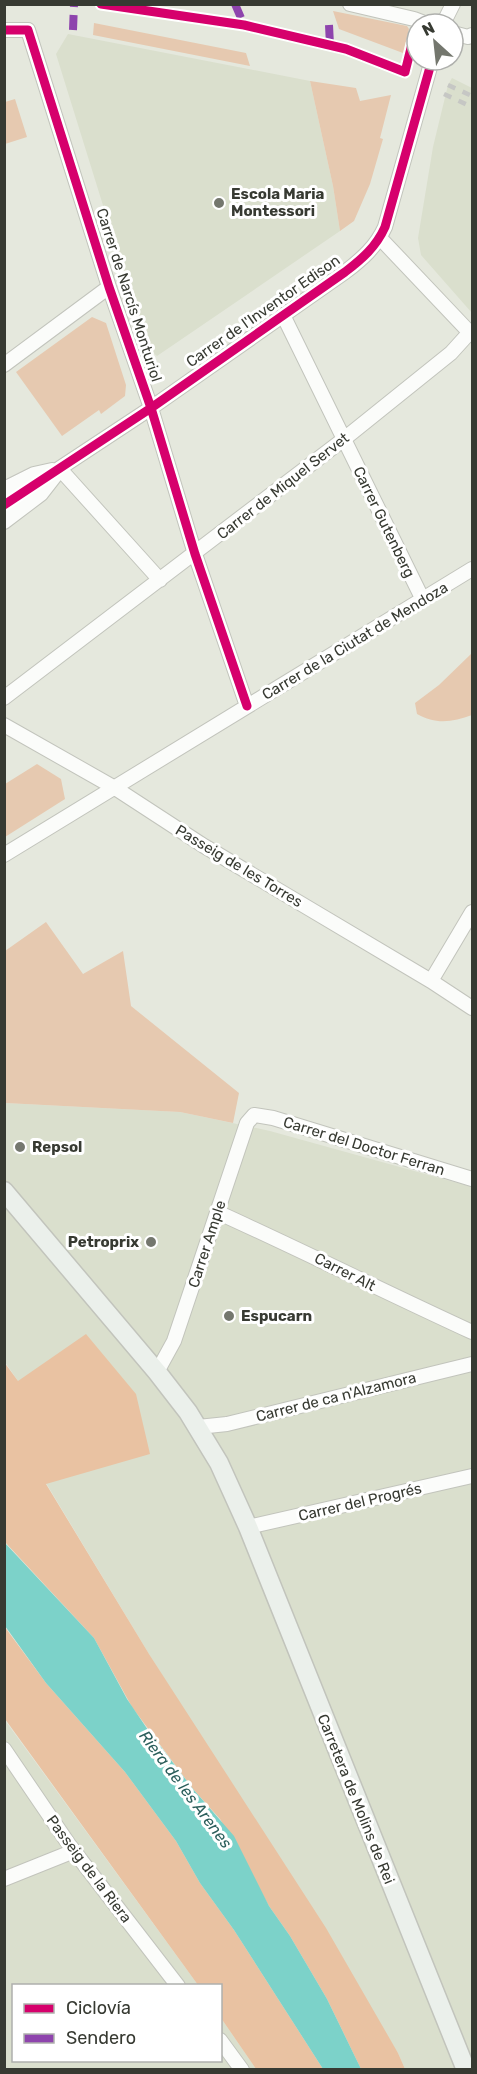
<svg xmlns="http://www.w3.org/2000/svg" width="477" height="2074" font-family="Rubik,sans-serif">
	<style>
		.built { fill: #dadfcd }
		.green { fill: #e6c9b0 }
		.forest { fill: #e9c2a2 }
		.water { fill: #7cd2c9 }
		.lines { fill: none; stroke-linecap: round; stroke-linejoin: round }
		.minor-casing { stroke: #c2c4bc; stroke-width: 16 }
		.secondary-casing { stroke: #c2c4bc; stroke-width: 21 }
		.minor { stroke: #fbfcfa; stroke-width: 14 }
		.secondary { stroke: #ebf0eb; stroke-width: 18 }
		.rail { stroke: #c6c7c4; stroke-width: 4.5; stroke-dasharray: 8 8; stroke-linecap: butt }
		.quiet { stroke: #8e44ad; stroke-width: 8; stroke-dasharray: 15 8; stroke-linecap: butt }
		.cycleway-casing { stroke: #fff; stroke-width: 13 }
		.cycleway { stroke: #d6006c; stroke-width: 9 }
		.poi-dot { fill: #74776e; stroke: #fff; stroke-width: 2 }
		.labels { text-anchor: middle; stroke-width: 6; stroke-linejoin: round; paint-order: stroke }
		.poi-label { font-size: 15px; font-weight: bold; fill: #373a32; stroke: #fff; text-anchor: start }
		.street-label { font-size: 15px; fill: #373a32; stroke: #fff }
		.water-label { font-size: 16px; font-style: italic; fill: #2b5e5b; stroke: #fff }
	</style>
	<rect width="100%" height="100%" fill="#e5e8dd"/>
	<path class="built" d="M68 34 310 81 333 186 340 231 157 356 147 347 56 54Z
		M452 78 472 88V313L421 255 418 238 433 147 448 85Z
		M4 1103 180 1112 270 1131 472 1187V2069H405L398 2053 149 1654 46 1483 150 1453 18 1381 5 1362Z
		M4 1719 198 1985 14 1986V2060H220L221 2018 256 2069H5Z"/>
	<path class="green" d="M333 11 407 26 409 29 403 53 339 29Z
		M94 23 246 53 250 66 93 35Z
		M310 81 356 88 360 101 391 95 380 138 383 139 370 184 354 221 340 231 333 186Z
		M15 99 27 137 5 144V102Z
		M92 317 106 323 126 385 125 396 101 414 99 410 62 436 16 372Z
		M472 653V715C453 722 436 725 417 714L415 703 439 685Z
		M37 764 61 779 65 799 5 837V784Z
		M46 922 83 974 123 951 131 1006 239 1093 233 1123 180 1112 5 1103V951Z"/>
	<path class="forest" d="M86 1334 136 1394 150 1454 46 1484 149 1654 326 1928 398 2053 405 2069H361L327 1999 290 1936 269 1906 220 1819 193 1789 132 1707 94 1638 5 1542 4 1362 18 1381Z
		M4 1626 46 1683 125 1772 176 1841 200 1883 234 1930 323 2069H256L221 2018 220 1986 198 1985 5 1719Z"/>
	<path class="water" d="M4 1542 94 1638 127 1699 148 1730 193 1789 234 1836 269 1906 290 1936 327 1999 361 2069H323L234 1930 200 1883 176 1841 125 1772 46 1683 5 1626Z"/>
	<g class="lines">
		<g class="minor-casing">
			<path id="minor" d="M350 4 414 19 427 24
				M443 24 453 4
				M4 30H28L109 287 151 408 195 554 247 706
				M453 33 468 37 472 35
				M380 238 472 335
				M283 315 423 600
				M4 365 109 287
				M60 469 160 580
				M4 489 34 474 52 470
				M4 505 151 408 345 272C362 259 376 247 385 227L432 60
				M4 522 41 494 55 476
				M4 698 344 439 451 353 470 332
				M4 725 115 788 204 846 431 981 472 1008
				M4 855 472 569
				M431 981 472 912
				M217 1212C303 1251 387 1293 472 1332
				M157 1372 174 1341 247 1123 254 1115 273 1118 472 1179
				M198 1427 227 1424 472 1364
				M248 1527 472 1476
				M4 1749 70 1846 178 1986
				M4 1879 74 1851
				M220 2040 242 2070"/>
		</g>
		<g class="secondary-casing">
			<path id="secondary" d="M4 1191 157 1372 188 1412 219 1463 248 1527 466 2070"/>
		</g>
		<use href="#minor" class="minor"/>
		<use href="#secondary" class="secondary"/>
		<path class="rail" d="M448 85 472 96
			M444 94 472 107"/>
		<path class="quiet" d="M235 4 244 25
			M329 25 330 45
			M73 30 74 4"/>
		<g class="cycleway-casing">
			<path id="cycleway" d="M101 4 244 25 346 49 405 72 412 44 417 45
				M4 30H28L109 287 151 408 195 554 247 706
				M4 505 151 408 345 272C362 259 376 247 385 227L432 60"/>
		</g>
		<use href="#cycleway" class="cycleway"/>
	</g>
	<g class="poi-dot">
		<circle cx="219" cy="203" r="6"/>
		<circle cx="20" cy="1147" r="6"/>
		<circle cx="151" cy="1242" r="6"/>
		<circle cx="229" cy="1316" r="6"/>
	</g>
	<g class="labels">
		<g class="poi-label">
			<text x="231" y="199">Escola Maria<tspan x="231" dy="17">Montessori</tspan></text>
			<text x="32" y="1152">Repsol</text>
			<text x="139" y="1247" text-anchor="end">Petroprix</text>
			<text x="241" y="1321">Espucarn</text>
		</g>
		<g class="street-label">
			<text transform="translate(129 295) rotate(72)" y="5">Carrer de Narcís Monturiol</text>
			<text transform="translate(263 311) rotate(-35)" y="5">Carrer de l'Inventor Edison</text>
			<text transform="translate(283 486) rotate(-38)" y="5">Carrer de Miquel Servet</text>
			<text transform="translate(384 522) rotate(64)" y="5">Carrer Gutenberg</text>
			<text transform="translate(355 641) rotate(-31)" y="5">Carrer de la Ciutat de Mendoza</text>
			<text transform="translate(239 866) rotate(31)" y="5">Passeig de les Torres</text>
			<text transform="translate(364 1146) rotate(17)" y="5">Carrer del Doctor Ferran</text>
			<text transform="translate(207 1244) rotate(-72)" y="5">Carrer Ample</text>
			<text transform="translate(345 1272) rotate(27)" y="5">Carrer Alt</text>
			<text transform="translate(336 1397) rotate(-14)" y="5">Carrer de ca n'Alzamora</text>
			<text transform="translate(360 1502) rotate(-13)" y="5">Carrer del Progrés</text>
			<text transform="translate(356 1799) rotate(68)" y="5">Carretera de Molins de Rei</text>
			<text transform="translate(89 1869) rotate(53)" y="5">Passeig de la Riera</text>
		</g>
		<g class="water-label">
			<text transform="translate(186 1789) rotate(53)" y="6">Riera de les Arenes</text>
		</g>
	</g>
	<rect width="477" height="2074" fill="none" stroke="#373a32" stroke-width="12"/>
	<rect x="12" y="1984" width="210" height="78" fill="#ffffff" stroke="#afb0ad" stroke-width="1.5"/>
	<rect x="24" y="2004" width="30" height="9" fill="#d6006c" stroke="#afb0ad" stroke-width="1.5"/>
	<text x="66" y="2014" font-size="18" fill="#373a32">Ciclovía</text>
	<rect x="24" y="2034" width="30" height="9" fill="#8e44ad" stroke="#afb0ad" stroke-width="1.5"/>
	<text x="66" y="2044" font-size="18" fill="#373a32">Sendero</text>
	<g transform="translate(435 42) rotate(333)"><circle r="28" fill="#ffffff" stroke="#afb0ad" stroke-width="1.5"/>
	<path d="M0-4.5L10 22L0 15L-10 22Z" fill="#74776e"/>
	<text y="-9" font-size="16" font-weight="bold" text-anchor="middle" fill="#373a32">N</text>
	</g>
</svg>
